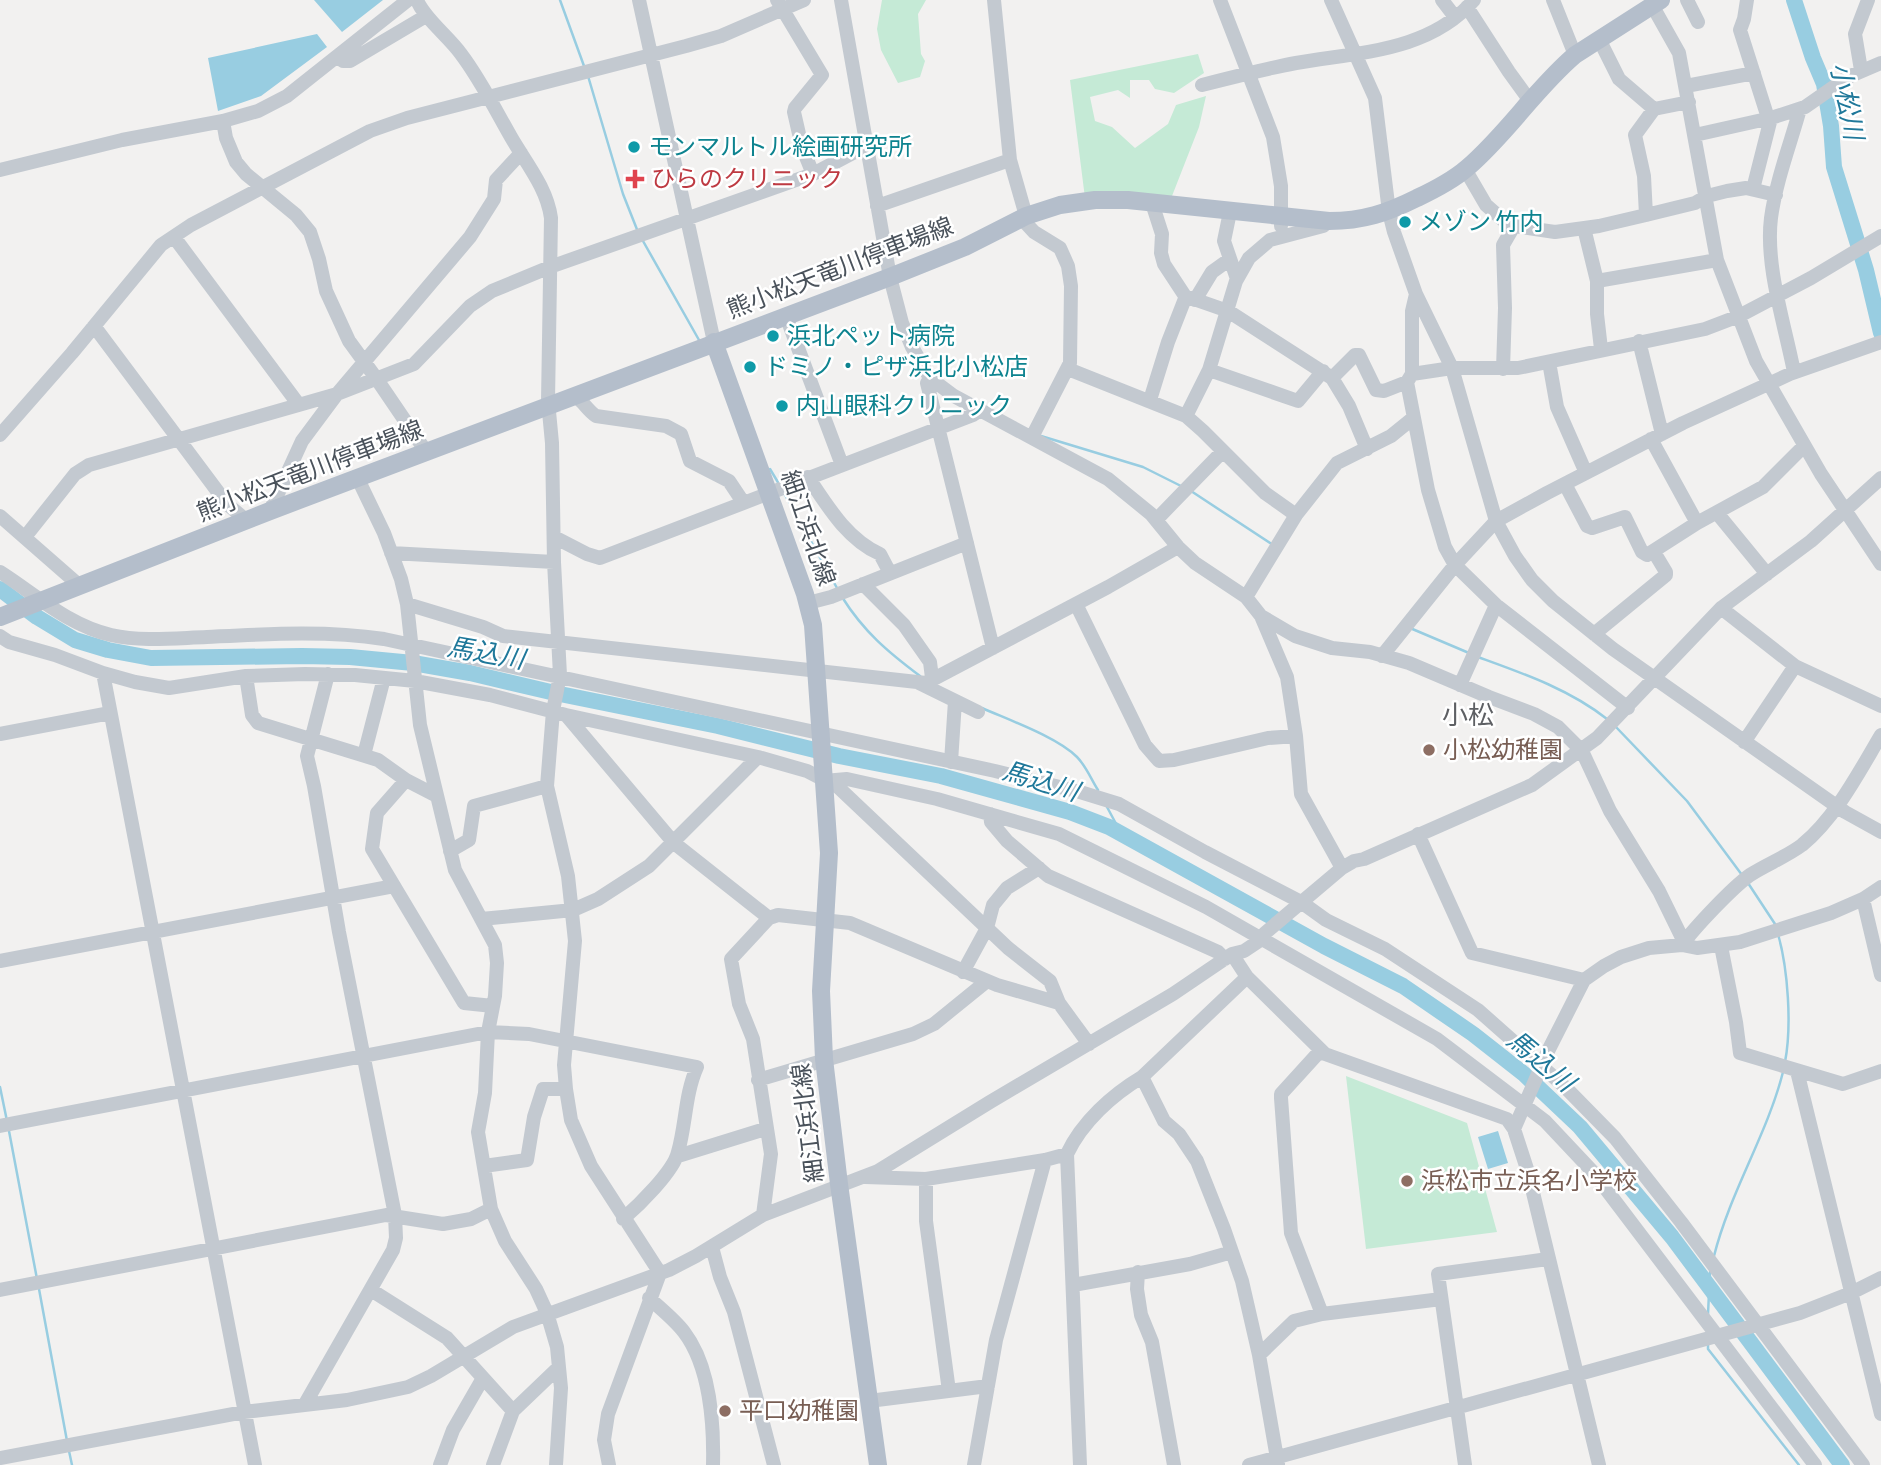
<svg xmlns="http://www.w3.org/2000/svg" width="1881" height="1465" font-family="Commissioner,'Noto Sans JP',sans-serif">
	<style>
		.green { fill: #c5ead6 }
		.water { fill: #98cde1 }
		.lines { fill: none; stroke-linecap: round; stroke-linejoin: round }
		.stream { stroke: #98cde1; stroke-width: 2.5 }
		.river { stroke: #98cde1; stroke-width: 16 }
		.minor { stroke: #c3c9d0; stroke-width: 14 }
		.major { stroke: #b4becb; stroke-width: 18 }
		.culture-dot { fill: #0f9aa8; stroke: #fff; stroke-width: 2.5 }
		.health-dot { fill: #e0444e; stroke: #fff; stroke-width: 2.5 }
		.education-dot { fill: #8d6e63; stroke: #fff; stroke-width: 2.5 }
		.labels { text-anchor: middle; stroke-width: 5; stroke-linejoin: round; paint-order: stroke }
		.culture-label { font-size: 24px; fill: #0d838f; stroke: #fff; text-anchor: start }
		.health-label { font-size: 24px; fill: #be3a42; stroke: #fff; text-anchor: start }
		.street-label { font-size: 24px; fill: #4a525b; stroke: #fff }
		.education-label { font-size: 24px; fill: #785e54; stroke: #fff; text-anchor: start }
		.water-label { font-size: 26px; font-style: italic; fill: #1f789a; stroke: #fff }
		.neighbourhood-label { font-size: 26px; fill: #5e6064; stroke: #fff }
	</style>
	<rect width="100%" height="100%" fill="#f2f1f0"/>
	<path class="green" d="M882 0H926L918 14 921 54 925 61 920 77 898 83 881 50 877 29Z
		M1198 54 1204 73 1174 93 1155 89 1149 80H1130V98L1118 90 1090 97 1095 121 1112 127 1135 148 1168 124 1176 105 1206 96 1199 127 1172 196 1085 198 1070 80Z
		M1346 1076 1467 1123 1497 1232 1366 1249Z"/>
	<path class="water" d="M314 0H383L342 32Z
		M317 34 327 47 261 96 218 111 208 58Z
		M1498 1131 1508 1163 1488 1169 1478 1137Z"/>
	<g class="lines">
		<path class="stream" d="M560 0 584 66
			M588 76 623 194 638 232
			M643 241 699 340
			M1041 436 1143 467 1183 487
			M770 469 779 484
			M1191 491 1273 545
			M784 493 837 588
			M842 597C864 632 888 652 920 676
			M1410 628 1469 653
			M1478 657C1522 673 1569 689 1607 719
			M982 708C1009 720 1057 737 1077 757 1086 766 1091 779 1098 790
			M1615 726 1687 801 1742 875
			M1107 807 1121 833
			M1748 883 1775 924
			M1778 934C1788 969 1792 1026 1785 1062
			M0 1087 7 1121
			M9 1131 37 1279
			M1714 1256C1730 1192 1767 1135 1783 1072
			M39 1289 67 1441
			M1708 1314 1710 1272
			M1708 1345V1349L1799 1465
			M69 1451 72 1465"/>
		<path class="river" d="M1794 0 1813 58 1824 84 1831 126 1834 167 1866 270 1881 333
			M0 589 37 617 75 640 108 650 151 658 302 656 350 657 413 663 470 673 555 693 718 726 839 756 941 776 1070 812 1109 827 1324 946 1403 986 1473 1034 1524 1074 1580 1127 1672 1237 1842 1465"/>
		<path class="minor" d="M417 0C423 17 449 37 461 54 480 79 495 109 511 137 526 163 547 188 551 218L548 401 552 443 554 562 560 675 553 711 547 786 568 876 575 941 564 1065 566 1089 571 1120 591 1166 660 1273 608 1414 604 1440 609 1465
			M639 0 714 342
			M777 0 822 75 795 108 794 112 802 147 813 174
			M841 0 890 277 902 323 912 347 930 378 954 396 1108 479 1151 514 1178 547 1195 563 1246 597 1261 616 1287 677 1296 736 1301 794 1342 868
			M994 0 1010 160 1026 216
			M1220 0 1273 137 1281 186V226
			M1331 0 1375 98 1389 212 1394 232 1416 294 1452 368 1496 521 1515 556 1532 580 1553 601 1613 649 1845 812 1881 832
			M1442 0 1455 17
			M1553 0 1575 55
			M1687 0 1698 22
			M1747 0 1744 19 1740 30 1768 118
			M1652 5 1679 53 1717 260 1756 361 1821 474 1881 564
			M1467 7 1509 72 1530 101
			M1599 39 1619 79 1654 109
			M337 57 343 61H350L426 16
			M1861 70 1855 34 1868 0
			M1202 85C1233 77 1264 69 1296 63 1358 52 1429 52 1474 0
			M1686 86 1754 73
			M223 121 226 138 236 162 246 174 296 215 310 232 319 259 326 291 349 341 376 378 427 453
			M1695 135 1771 118 1805 107 1848 77 1881 63
			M1465 169 1486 205 1503 220 1514 226 1555 232 1599 226 1646 215 1695 203 1707 196 1727 191 1746 188 1776 195
			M0 170 122 140 223 121 258 111 287 96 408 0
			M1753 189 1771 118
			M1152 203 1162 234 1161 253 1164 264 1185 296 1228 311 1332 378 1349 406 1367 449
			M877 206 1010 160
			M1230 212 1224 241 1237 279
			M1646 215 1644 176 1635 135 1654 109 1689 102
			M1022 219 1034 232 1060 248 1068 266 1071 286 1070 363 1032 437
			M1584 228 1597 281V314L1601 349
			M174 237 299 405
			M1597 281 1717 260
			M1195 300 1212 272 1230 259
			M786 316 842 465
			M94 326 227 504 247 521
			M1639 341 1662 434
			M1549 362 1557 407 1586 473
			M1068 369 1186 416 1203 431 1265 493 1296 515
			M1503 369 1505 308 1503 245 1514 226
			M1209 370 1298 401 1323 371
			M1794 372C1785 325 1765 266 1771 218 1776 181 1790 145 1800 109
			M1412 374V311L1416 294
			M930 378 927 383 993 648
			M1332 378 1355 355H1359L1376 390 1384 391 1407 382
			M575 396C584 402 587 410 596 416L666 426 681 434 690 461 729 481 743 502
			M1150 400 1168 342 1186 296
			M1186 416 1209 370 1236 281 1249 258 1270 240 1323 226 1329 221
			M0 435 72 353 161 245 191 225 370 131 407 118 686 46 721 36 804 0
			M1651 439 1697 523
			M808 477C828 507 847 539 880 554L890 573
			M358 479 384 533 401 579 407 604 420 725 455 870 495 945 497 963 495 996 488 1032 485 1093 478 1132 491 1209 505 1241 536 1289 547 1313 557 1347 561 1388 556 1465
			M1565 484 1587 526 1592 528 1625 517 1642 552 1647 555 1697 523 1763 487 1804 446
			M270 511 302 441 337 394 470 237 494 199 496 180 521 153
			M1717 513 1767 574
			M0 516 80 586
			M1156 520 1223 451
			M25 537 75 474 89 465 337 394 414 364 470 306 492 291 550 267 813 174 866 146
			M554 537 587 554 600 558 973 415 979 411
			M391 553 554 562
			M0 572C36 595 68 625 111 635 142 642 176 638 207 637 266 634 325 630 384 639L995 771 1080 792 1119 804 1205 852 1301 902 1326 920 1385 949 1478 1010 1565 1087 1615 1138 1681 1222 1863 1465
			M863 584 904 625 930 662 932 678
			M1246 597 1296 515 1337 463 1391 436 1412 419
			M808 603 831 597 967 543
			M407 604 483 627 503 636 926 683 1108 587 1178 547
			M1076 604 1145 745 1159 761 1174 760 1268 738 1296 736
			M1721 608 1795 666 1881 706
			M1261 616 1295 636 1332 648 1370 652 1409 663 1489 697 1534 714 1558 727 1582 751 1610 811 1659 891 1684 942
			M1594 634 1666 575V572L1654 552
			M0 636 9 642 55 655 103 673 135 682 169 688 246 676 305 674 355 675 415 681 490 695 566 715 758 757 807 771 838 787 1008 948 1050 981 1059 1003
			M1382 656 1455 565 1496 521 1547 493 1683 423 1790 374 1881 342
			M103 673 255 1465
			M246 676 252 715 258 723 378 760 406 780 437 796
			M919 683 978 712
			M1460 685 1496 605
			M1628 708 1496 605 1455 565 1445 547 1428 490 1407 382 1412 374 1452 368H1518L1705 329 1739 316 1811 278 1881 236
			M566 715 674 843 769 918
			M0 734 110 713
			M1744 742 1795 666
			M364 755 384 678
			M951 762 955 701
			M406 780 377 813 372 849 464 1003 493 1006
			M824 781 847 779 937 799 1059 834 1206 907 1437 1039 1545 1121 1593 1172 1815 1465
			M990 814 991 822 1007 841 1048 876 1218 952 1225 959
			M1418 834 1472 953 1584 980
			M450 851 469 840 474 806 547 786
			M1863 899 1881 975
			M481 919 573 910 598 899 649 866 758 757
			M1682 945C1695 927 1732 888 1750 875 1767 864 1786 857 1802 845 1836 817 1859 772 1881 735
			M1721 946 1736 1022 1740 1053 1843 1084 1881 1071
			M1232 954 1247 977 1325 1054 1507 1119 1514 1129 1528 1172 1599 1465
			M0 961 394 886
			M963 972 987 928 993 905 1007 888 1039 868
			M1321 1050 1281 1094V1098L1291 1233 1322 1314
			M1797 1071 1881 1414
			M1142 1077 1164 1121 1179 1134 1197 1161 1224 1229 1242 1281 1259 1355 1278 1464
			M758 1080 913 1034 934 1024 987 981
			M0 1126 488 1032 529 1034 697 1067C685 1094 686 1124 678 1152 674 1171 638 1206 623 1219
			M1514 1129 1548 1051 1584 980 1604 966 1621 957 1649 948 1682 945 1697 948 1740 942 1831 913 1863 899 1881 887
			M678 1156 765 1129
			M484 1166 527 1160 534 1117 543 1089H566
			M865 1177 926 1179 1045 1160 1067 1154
			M926 1179V1221L949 1391
			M763 1215 771 1154 753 1039 739 1004 731 959 769 918 778 915 850 923 997 985 1059 1003 1089 1044
			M712 1247 720 1277 734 1312 774 1465
			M1138 1272 1137 1289 1141 1315 1152 1342 1174 1465
			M1073 1285 1190 1264 1232 1252
			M0 1290 386 1215 443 1224 471 1219 491 1209
			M371 1290 447 1338 513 1411
			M649 1298C661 1309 675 1320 684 1332 710 1366 714 1424 713 1465
			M1259 1355 1294 1321 1322 1314 1441 1299
			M869 1401 988 1386
			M305 1404 393 1250 396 1238 395 1215 339 932 314 786 307 756 328 674
			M0 1458 244 1412 347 1400 408 1387 431 1376 513 1327 669 1270 696 1256 763 1215 878 1171 990 1102 1173 994 1232 954 1244 951 1262 939 1265 933 1342 868 1354 861 1364 859 1532 785 1597 738 1721 608 1811 541 1881 478
			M440 1465 453 1430 483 1378
			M493 1465 513 1411 559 1367
			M974 1465 996 1340 1045 1160
			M1080 1465 1067 1154C1082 1122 1112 1095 1142 1077L1247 977
			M1249 1465 1800 1313 1851 1293 1881 1278
			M1465 1465 1438 1274 1548 1259"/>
		<path class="major" d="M714 342 805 594 813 625 829 853 821 991 824 1059 839 1184 878 1465
			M0 617 270 511 890 277 965 247 1026 216 1060 205 1095 200H1128L1329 221C1363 221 1387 213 1417 198 1434 190 1452 181 1467 168 1507 134 1535 89 1575 55L1661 0"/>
	</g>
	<g class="culture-dot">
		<circle cx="634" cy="147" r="7"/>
		<circle cx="1405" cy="222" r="7"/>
		<circle cx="773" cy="336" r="7"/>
		<circle cx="750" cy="367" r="7"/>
		<circle cx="782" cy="406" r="7"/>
	</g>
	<path class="health-dot" d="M631.5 168.5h7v7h7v7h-7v7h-7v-7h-7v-7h7z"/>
	<g class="education-dot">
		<circle cx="1429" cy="750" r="7"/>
		<circle cx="1407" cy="1181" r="7"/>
		<circle cx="725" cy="1411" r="7"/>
	</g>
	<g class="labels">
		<g class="culture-label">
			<text x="648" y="155">モンマルトル絵画研究所</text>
			<text x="1419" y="230">メゾン 竹内</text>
			<text x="787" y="344">浜北ペット病院</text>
			<text x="764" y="375">ドミノ・ピザ浜北小松店</text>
			<text x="796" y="414">内山眼科クリニック</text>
		</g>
		<g class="health-label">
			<text x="651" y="187">ひらのクリニック</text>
		</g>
		<g class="street-label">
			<text transform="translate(840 268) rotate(-21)" y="8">熊小松天竜川停車場線</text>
			<text transform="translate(310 471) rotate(-21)" y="8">熊小松天竜川停車場線</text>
			<text transform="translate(808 528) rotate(71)" y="8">細江浜北線</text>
			<text transform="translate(808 1123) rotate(-97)" y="8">細江浜北線</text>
		</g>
		<g class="education-label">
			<text x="1443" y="758">小松幼稚園</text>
			<text x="1421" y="1189">浜松市立浜名小学校</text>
			<text x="739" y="1419">平口幼稚園</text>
		</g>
		<g class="water-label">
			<text transform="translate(1847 101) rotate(79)" y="9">小松川</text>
			<text transform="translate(486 653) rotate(10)" y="9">馬込川</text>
			<text transform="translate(1041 781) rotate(17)" y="9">馬込川</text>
			<text transform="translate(1541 1061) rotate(40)" y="9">馬込川</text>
		</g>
		<g class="neighbourhood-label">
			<text x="1468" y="724">小松</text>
		</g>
	</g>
</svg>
